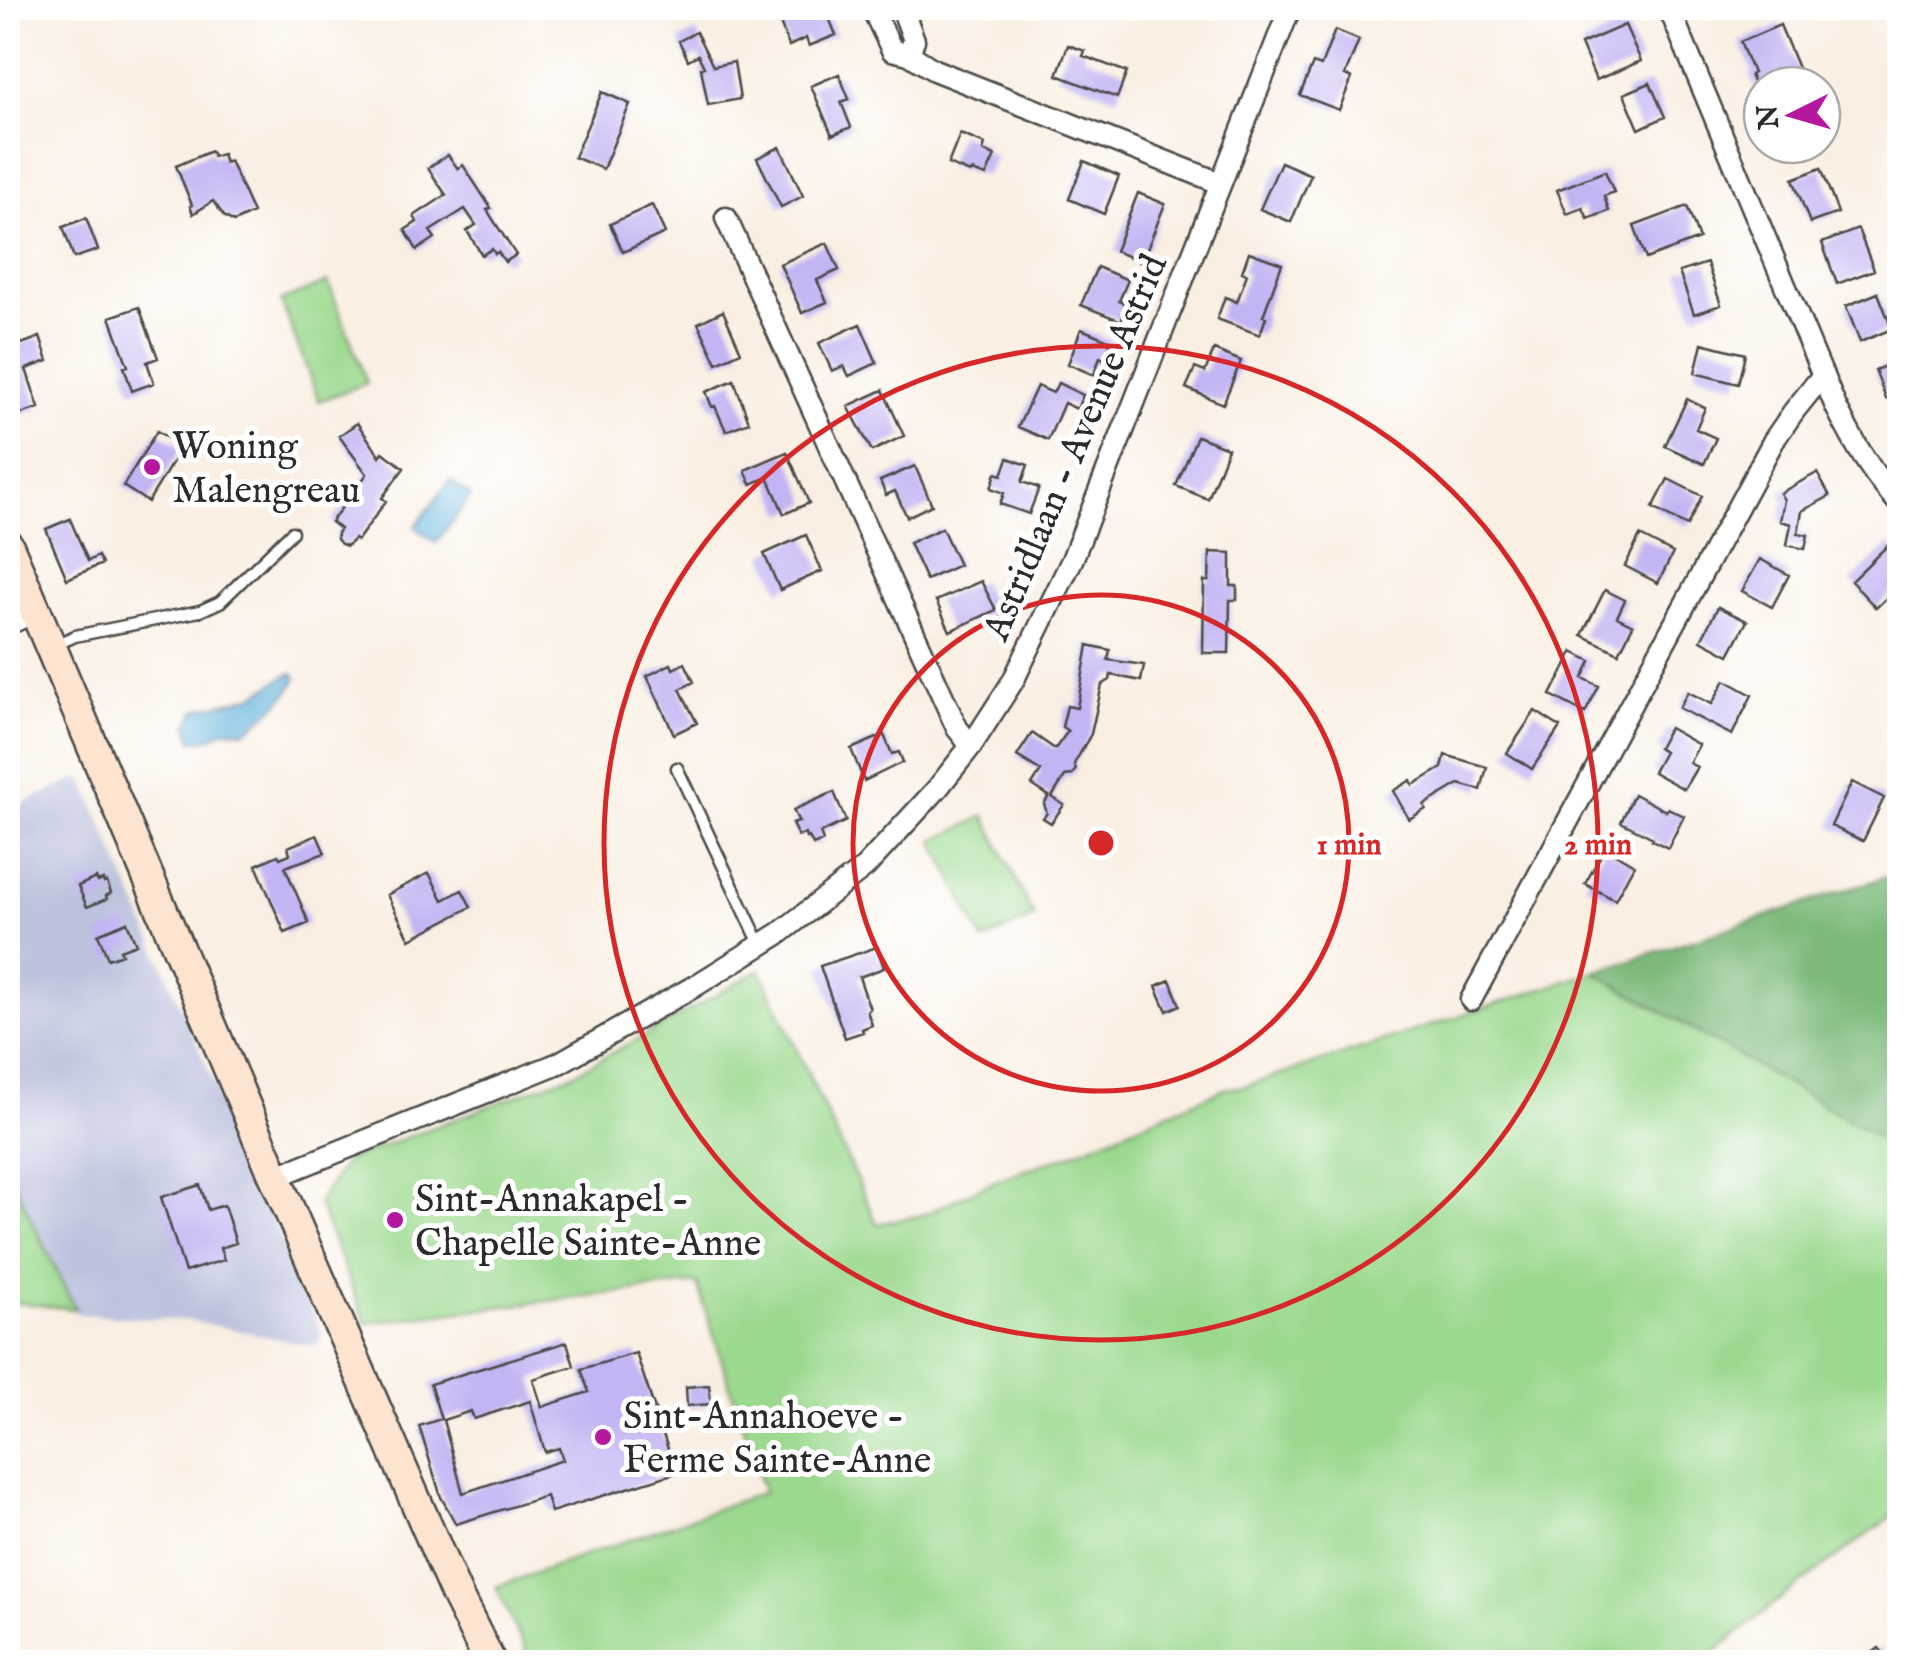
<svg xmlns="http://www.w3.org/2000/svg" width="1907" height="1670" font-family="'IM FELL English',serif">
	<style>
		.industrial { fill: #bdc3de }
		.green { fill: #9bd98e; stroke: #63825c; stroke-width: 2.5 }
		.forest { fill: #7cb979; stroke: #547252; stroke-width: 2.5 }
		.water { fill: #62b2dc; stroke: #466e84; stroke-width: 2.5 }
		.building { fill: #c3b4f3; fill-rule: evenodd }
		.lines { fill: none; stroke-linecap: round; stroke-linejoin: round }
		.lane-casing { stroke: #4a4846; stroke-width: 15 }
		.street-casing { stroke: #4a4846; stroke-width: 25 }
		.secondary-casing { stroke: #4a4846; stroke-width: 35 }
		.lane { stroke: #fff; stroke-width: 10 }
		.street { stroke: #fff; stroke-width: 20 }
		.secondary { stroke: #fde4d0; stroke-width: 30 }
		.ring { fill: none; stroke: #d62828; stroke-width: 5 }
		.poi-dot { fill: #b5179e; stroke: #fff; stroke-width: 4 }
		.labels { text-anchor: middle; stroke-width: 10; stroke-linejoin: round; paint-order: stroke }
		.poi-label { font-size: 38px; fill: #2b2b2b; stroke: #fff; text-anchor: start }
		.street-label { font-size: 38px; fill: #2b2b2b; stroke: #fff }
		.centre { fill: #d62828; stroke: #fff; stroke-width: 5 }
		.ring-label { font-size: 30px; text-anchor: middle; font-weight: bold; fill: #d62828; stroke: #fff; stroke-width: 10; stroke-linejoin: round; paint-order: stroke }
	</style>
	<rect width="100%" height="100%" fill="#fff"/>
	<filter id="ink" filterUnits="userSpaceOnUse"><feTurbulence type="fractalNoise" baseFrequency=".01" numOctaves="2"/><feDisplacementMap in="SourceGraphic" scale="20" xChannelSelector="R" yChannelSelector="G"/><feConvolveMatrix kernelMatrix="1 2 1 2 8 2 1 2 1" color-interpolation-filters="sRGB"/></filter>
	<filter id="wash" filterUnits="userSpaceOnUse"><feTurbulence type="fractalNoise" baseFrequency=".0048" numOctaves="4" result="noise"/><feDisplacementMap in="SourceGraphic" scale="40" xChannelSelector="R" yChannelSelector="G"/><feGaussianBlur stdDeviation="2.25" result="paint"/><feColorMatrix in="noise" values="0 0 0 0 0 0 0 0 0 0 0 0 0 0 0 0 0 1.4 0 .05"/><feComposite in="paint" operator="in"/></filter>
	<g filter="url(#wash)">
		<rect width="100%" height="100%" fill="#faefe2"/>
		<path class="industrial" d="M83 779 321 1332V1340L315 1346 191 1321 77 1314 8 1173V810L74 780Z"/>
		<path class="green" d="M328 282 367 383 319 401 281 301Z
			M985 816 1034 917 983 941 934 841Z
			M760 969 877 1224 923 1215 999 1179 1066 1156 1224 1089 1246 1086 1594 972 1899 1149V1511L1785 1595 1702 1662H531L496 1587 764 1492 697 1283 366 1323 318 1203 347 1160 573 1074 687 1012Z
			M8 1171 75 1309 8 1302Z"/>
		<path class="forest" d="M1899 873V1149L1594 972Z"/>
		<path class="water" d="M450 480 471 496 436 543 415 527Z
			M293 673 297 678C287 699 265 717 246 731L224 730 213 737 193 742 188 725 196 710C214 705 233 702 251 696 268 691 277 677 293 673Z"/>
		<g id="blocks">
			<path class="building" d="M817 8H825L836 35 809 46 806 38 789 46 780 23Z
				M1625 25 1641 61 1596 80 1581 44Z
				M1780 25 1801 75 1777 85H1762V91L1758 93 1750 75 1753 73 1740 42Z
				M1335 30 1359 40 1345 75 1352 78 1339 110 1300 95 1313 63 1321 66Z
				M696 32 713 66 734 62 740 99 708 105 701 68 704 67 698 55 688 60 679 41Z
				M1068 45 1085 51 1083 56 1127 72 1117 98 1057 75Z
				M839 74 849 99 841 102 851 127 832 135 811 86Z
				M1650 83 1665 117 1639 129 1624 94Z
				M602 92 630 104 603 169 574 157Z
				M960 134 985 144 983 151 995 156 986 176 972 171 970 173 948 164Z
				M780 147 803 196 781 207 757 158Z
				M211 151 213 157 222 154 225 163 230 161 253 213 234 222 224 216 213 201 193 214 190 206 192 205 176 166Z
				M448 155 458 169 463 165 491 208 487 210 516 255 505 262 498 252 495 254 492 249 482 255 467 231 476 225 465 209 430 231 435 238 417 250 405 230 417 222 414 216 446 195 428 168Z
				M1084 161 1119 176 1104 214 1069 199Z
				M1281 162 1311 175 1291 222 1260 209Z
				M1821 168 1838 213 1810 223 1793 179Z
				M1605 171 1614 192 1604 196 1609 211 1588 219 1583 208 1567 214 1557 190Z
				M1138 193 1165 204 1142 262 1115 251Z
				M652 205 665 233 623 252 610 224Z
				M1687 206 1699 239 1646 259 1634 226Z
				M86 218 98 250 74 258 63 227Z
				M1858 229 1874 270 1837 284 1822 243Z
				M827 243 839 270 817 280 827 302 802 313 780 264Z
				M1249 252 1282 264 1263 316 1266 317 1260 335 1217 319 1225 297 1237 302 1247 274 1242 272Z
				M1707 263 1721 305 1694 314 1679 272Z
				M1097 267 1128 280 1119 301 1128 305 1121 321 1081 305Z
				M1878 293 1892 329 1860 342 1846 306Z
				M139 307 158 358 147 362 154 383 132 391 124 367 128 366 110 317Z
				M723 311 741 352 717 363 698 323Z
				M860 324 877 363 849 376 844 366 832 371 819 343Z
				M1081 329 1111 341 1104 359 1100 357 1094 375 1068 364Z
				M40 337 48 361 26 369 39 408 15 416 11 404 17 402 8 379V349Z
				M1702 343 1745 354 1738 384 1695 373Z
				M1214 350 1241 361 1223 404 1186 388 1195 368 1205 372Z
				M1900 360V393L1886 399 1875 370Z
				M734 380 749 422 726 431 715 406 712 407 706 392Z
				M1058 383 1083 395 1077 409 1064 403 1048 440 1018 427 1037 386 1053 393Z
				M883 390 904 436 872 451 848 406Z
				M1687 399 1705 408 1696 429 1716 438 1704 464 1665 446Z
				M357 423 380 456 383 452 404 468 382 498 386 501 357 541 354 539 347 546 341 544 337 539V533L340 529 331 522 367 474 339 436Z
				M157 431 182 447 148 502 123 486Z
				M1197 436 1228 448 1208 499 1176 486Z
				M787 452 809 503 784 514 768 477 751 484 745 470Z
				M1008 458 1028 465 1022 482 1039 488 1029 514 1000 504 1004 493 991 488 996 473 1002 475Z
				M915 466 932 505 907 517 895 491 886 495 880 481Z
				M1817 473 1830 496 1802 511 1798 533 1808 535 1805 549 1787 545 1791 524 1780 521 1784 500 1780 493Z
				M1668 479 1702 496 1687 526 1653 508Z
				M70 519 88 561 98 556 102 564 67 579 46 529Z
				M942 528 959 565 926 580 909 543Z
				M806 535 822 571 780 590 764 554Z
				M1640 536 1673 553 1658 583 1625 566Z
				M1889 544 1900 555V585L1876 608 1851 581Z
				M1210 552 1231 553V586H1237V600H1230L1229 653H1203L1204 581H1209Z
				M1760 559 1789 575 1772 607 1742 591Z
				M981 581 996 610 950 631 936 601Z
				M1605 590 1625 600 1617 617 1633 625 1619 653 1582 635Z
				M1718 607 1747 621 1729 655 1701 640Z
				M1088 645 1110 650 1108 660 1144 665 1141 681 1111 675 1110 680 1102 685 1091 734 1074 764 1076 769 1072 775 1065 776 1052 797 1064 805 1051 823 1043 818 1047 813 1044 804 1049 796 1032 785 1041 771 1017 756 1032 733 1055 749 1068 731 1062 727 1067 706 1077 708Z
				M1573 652 1591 661 1583 678 1599 686 1585 713 1551 695Z
				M685 663 694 682 680 689 697 723 674 734 647 676 671 664 673 669Z
				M1725 680 1752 695 1732 735 1679 708 1688 692 1712 704Z
				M1535 711 1560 727 1532 769 1507 753Z
				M1669 728 1699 745 1689 763 1697 767 1684 789 1653 772 1664 752 1658 748Z
				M884 735 892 754 899 752 903 762 864 781 851 749Z
				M1445 755 1487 767 1481 790 1459 784 1424 805 1426 809 1409 819 1393 791 1411 780 1413 785 1442 768Z
				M1852 782 1884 798 1863 841 1831 826Z
				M834 792 846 821 820 833 823 841 813 845 809 837 806 838 805 834 798 836 792 824 799 822 793 810Z
				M1634 794 1666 811 1668 808 1684 816 1668 848 1652 840 1653 838 1621 822Z
				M317 835 325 853 285 867 309 923 285 933 256 865 278 855 280 858 290 854 288 847Z
				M1605 848 1634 865 1615 900 1585 884Z
				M429 873 443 900 462 890 471 907 410 939 387 895Z
				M96 878 98 882 103 880 104 883 107 882 111 893 106 896 107 899 87 907 78 886Z
				M127 922 136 944 120 950 122 954 108 959 98 934Z
				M877 947 884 968 859 977 870 1009 867 1011 872 1025 862 1029 863 1032 845 1038 820 966Z
				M1170 980 1180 1005 1167 1011 1156 986Z
				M200 1185 208 1210 224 1205 236 1243 220 1248 224 1260 185 1272 161 1197Z
				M567 1342 574 1366 533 1379 542 1407 589 1392 581 1369 636 1353 676 1473 551 1512 546 1496 456 1524 441 1497 419 1426 441 1419 430 1384ZM530 1401 545 1452 559 1448 563 1460 463 1493 443 1420 471 1411 474 1419Z
				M709 1385 711 1404 687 1406 686 1387Z
				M1879 1648 1890 1662H1849L1860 1654 1864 1659Z"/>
		</g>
	</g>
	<g filter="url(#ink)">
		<use href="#blocks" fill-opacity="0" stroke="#4a4846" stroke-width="2.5"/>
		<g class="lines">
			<g class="lane-casing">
				<path id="lane" d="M53 646 75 636 200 611 220 602 292 532
					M677 768 761 946"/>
			</g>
			<g class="street-casing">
				<path id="street" d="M872 8 892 50 909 54 934 70 1220 183
					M902 8 914 40 909 54
					M1669 8 1836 407C1854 443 1872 475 1900 504
					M726 218 957 728 971 746
					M8 624 35 612
					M1471 1000 1774 440 1794 411 1823 375
					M275 1177 559 1063 695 986 780 933 865 867 937 789 971 746 1013 681 1072 560 1290 8"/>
			</g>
			<g class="secondary-casing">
				<path id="secondary" d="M8 546 275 1177 457 1596 490 1662"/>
			</g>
			<use href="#lane" class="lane"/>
			<use href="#street" class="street"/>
			<use href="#secondary" class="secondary"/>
		</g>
	</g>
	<g class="ring">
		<circle cx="1101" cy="843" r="248"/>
		<circle cx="1101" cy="843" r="497"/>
	</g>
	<g class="poi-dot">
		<circle cx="152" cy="467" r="10"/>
		<circle cx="395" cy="1220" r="10"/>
		<circle cx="603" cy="1437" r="10"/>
	</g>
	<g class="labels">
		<g class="poi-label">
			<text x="172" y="458">Woning<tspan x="172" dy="44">Malengreau</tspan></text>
			<text x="415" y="1211">Sint-Annakapel -<tspan x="415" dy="44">Chapelle Sainte-Anne</tspan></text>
			<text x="623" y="1428">Sint-Annahoeve -<tspan x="623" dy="44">Ferme Sainte-Anne</tspan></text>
		</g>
		<g class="street-label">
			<text transform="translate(1074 447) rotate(-67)" y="13">Astridlaan - Avenue Astrid</text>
		</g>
	</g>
	<circle cx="1101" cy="843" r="15" class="centre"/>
	<g class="ring-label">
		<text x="1349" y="854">1 min</text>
		<text x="1598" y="854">2 min</text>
	</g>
	<rect width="1907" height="1670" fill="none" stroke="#fff" stroke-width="40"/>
	<g transform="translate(1792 115) rotate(265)"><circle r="48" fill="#ffffff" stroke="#aaaaaa" stroke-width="2.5"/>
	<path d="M0-8L18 38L0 25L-18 38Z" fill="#b5179e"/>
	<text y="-15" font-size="28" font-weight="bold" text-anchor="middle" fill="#2b2b2b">N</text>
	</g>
</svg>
